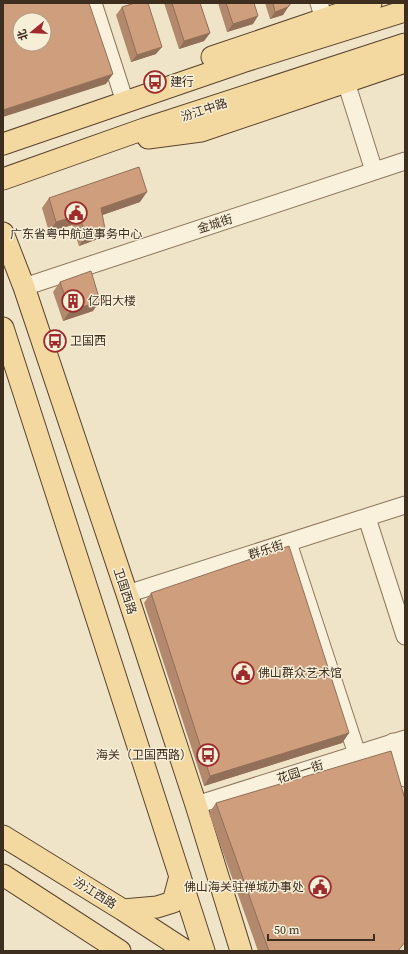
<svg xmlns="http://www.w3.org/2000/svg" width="408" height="954" font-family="'Source Serif 4','Noto Sans SC',serif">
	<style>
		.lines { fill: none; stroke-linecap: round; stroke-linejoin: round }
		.minor-casing { stroke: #8d765c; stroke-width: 19 }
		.major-casing { stroke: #5b4430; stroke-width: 23 }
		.minor { stroke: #faf1dc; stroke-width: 17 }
		.major { stroke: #f3d9a0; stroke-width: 21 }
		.wall { fill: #b2896c }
		.shaded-wall { fill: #916f58 }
		.building { fill: #cf9f7d; stroke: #916f58; fill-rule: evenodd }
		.labels { text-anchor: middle; stroke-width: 3; stroke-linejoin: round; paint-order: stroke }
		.poi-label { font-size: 12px; fill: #3d2e20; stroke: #f7eed8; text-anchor: start }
		.street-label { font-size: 12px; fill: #3d2e20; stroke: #f7eed8 }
	</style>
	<rect width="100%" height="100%" fill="#f0e4c8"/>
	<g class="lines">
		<g class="minor-casing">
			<path id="minor" d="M93 3 125 102
				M319 3 324 19
				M346 82 374 171
				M24 287 405 161
				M367 518 405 636
				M288 543 357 754
				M127 594 405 505
				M393 742 405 778
				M196 805 405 739"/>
		</g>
		<g class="major-casing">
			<path id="major" d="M212 57 371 3
				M148 138 201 131 405 62
				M3 144 242 62 405 11
				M3 179 144 129 405 44
				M3 233 24 287 127 594 196 805 241 951
				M3 328 204 951
				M3 836 123 910 186 951
				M3 875 120 951
				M123 910 157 907 173 902 180 876"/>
		</g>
		<use href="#minor" class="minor"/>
		<use href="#major" class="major"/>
	</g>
	<path class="wall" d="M164 3H200L210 33 204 41 179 49Z
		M218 3H254L253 24 227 32Z
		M265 3H291L283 15 270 19Z
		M122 7 156 54 131 62 116 15Z
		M49 198 140 202 102 215 98 239 79 246 72 225 49 232 42 208Z
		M60 282 93 311 63 321 53 292Z
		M151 593 349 733 342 743 204 786 144 603Z
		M216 803 398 951H258L209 813Z"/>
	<path class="shaded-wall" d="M288 7 283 15 270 19 275 12Z
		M258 16 253 24 227 32 233 24Z
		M210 33 204 41 179 49 184 41Z
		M162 47 156 54 131 62 137 55Z
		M113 74 106 84 3 117V110Z
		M147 192 140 202 94 218 101 208Z
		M79 215 72 225 49 232 56 222Z
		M105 229 98 239 79 246 86 236Z
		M100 301 93 311 63 321 70 311Z
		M349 733 342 743 204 786 210 776Z"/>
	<path class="building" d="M3 3H89L113 74 3 110ZM20 20H44V44H20Z
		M135 3H148L162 47 137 55 122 7Z
		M172 3H200L210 33 184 41Z
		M226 3H254L258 16 233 24Z
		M273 3H291L288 7 275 12Z
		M139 167 147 192 101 208 105 229 86 236 79 215 56 222 49 198Z
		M91 271 100 301 70 311 60 282Z
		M289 546 349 733 210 776 151 593Z
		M391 751 405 799V942L398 951H269L216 803Z"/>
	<defs>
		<g id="bus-ring" transform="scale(1.15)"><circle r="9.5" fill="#f7eed8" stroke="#9e2a2b" stroke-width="1.5"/><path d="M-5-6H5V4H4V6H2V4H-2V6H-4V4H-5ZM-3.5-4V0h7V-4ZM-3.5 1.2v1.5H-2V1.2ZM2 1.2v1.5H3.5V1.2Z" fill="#9e2a2b"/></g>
		<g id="civic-ring" transform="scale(1.15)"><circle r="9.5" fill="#f7eed8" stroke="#9e2a2b" stroke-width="1.5"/><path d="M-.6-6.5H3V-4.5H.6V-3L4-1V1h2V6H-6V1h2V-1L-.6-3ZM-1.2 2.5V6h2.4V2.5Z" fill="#9e2a2b"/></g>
		<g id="building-ring" transform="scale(1.15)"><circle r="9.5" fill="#f7eed8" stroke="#9e2a2b" stroke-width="1.5"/><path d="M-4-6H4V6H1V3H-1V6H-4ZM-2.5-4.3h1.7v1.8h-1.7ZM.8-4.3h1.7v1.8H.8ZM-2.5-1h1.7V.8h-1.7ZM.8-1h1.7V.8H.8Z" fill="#9e2a2b"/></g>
	</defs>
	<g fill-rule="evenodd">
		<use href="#bus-ring" x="155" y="82"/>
		<use href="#civic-ring" x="76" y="213"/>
		<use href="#building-ring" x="73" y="301"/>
		<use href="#bus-ring" x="55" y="341"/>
		<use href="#civic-ring" x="243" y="673"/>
		<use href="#bus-ring" x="208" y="755"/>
		<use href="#civic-ring" x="320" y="887"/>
	</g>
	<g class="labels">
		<g class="poi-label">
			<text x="170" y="86">建行</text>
			<text x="76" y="238" text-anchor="middle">广东省粤中航道事务中心</text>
			<text x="88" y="305">亿阳大楼</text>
			<text x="70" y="345">卫国西</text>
			<text x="258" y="677">佛山群众艺术馆</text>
			<text x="192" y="759" text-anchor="end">海关（卫国西路）</text>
			<text x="304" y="891" text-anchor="end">佛山海关驻禅城办事处</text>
		</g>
		<g class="street-label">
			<text transform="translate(204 110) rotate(-18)" y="4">汾江中路</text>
			<text transform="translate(215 224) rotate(-18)" y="4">金城街</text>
			<text transform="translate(266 550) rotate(-18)" y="4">群乐街</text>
			<text transform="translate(125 591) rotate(72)" y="4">卫国西路</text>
			<text transform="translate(300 772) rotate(-18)" y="4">花园一街</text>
			<text transform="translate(95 893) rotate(32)" y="4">汾江西路</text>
		</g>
	</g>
	<rect width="408" height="954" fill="none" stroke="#3d2e20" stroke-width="8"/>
	<g transform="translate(32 32) rotate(252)"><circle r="19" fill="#f7eed8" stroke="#ada18e"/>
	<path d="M0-3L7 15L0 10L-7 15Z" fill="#9e2a2b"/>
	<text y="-6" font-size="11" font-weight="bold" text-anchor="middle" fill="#3d2e20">北</text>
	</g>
	<path d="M268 934v6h106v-6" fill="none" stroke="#3d2e20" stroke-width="2"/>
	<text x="274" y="934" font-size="12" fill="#3d2e20" stroke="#f7eed8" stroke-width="3" paint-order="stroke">50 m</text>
</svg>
